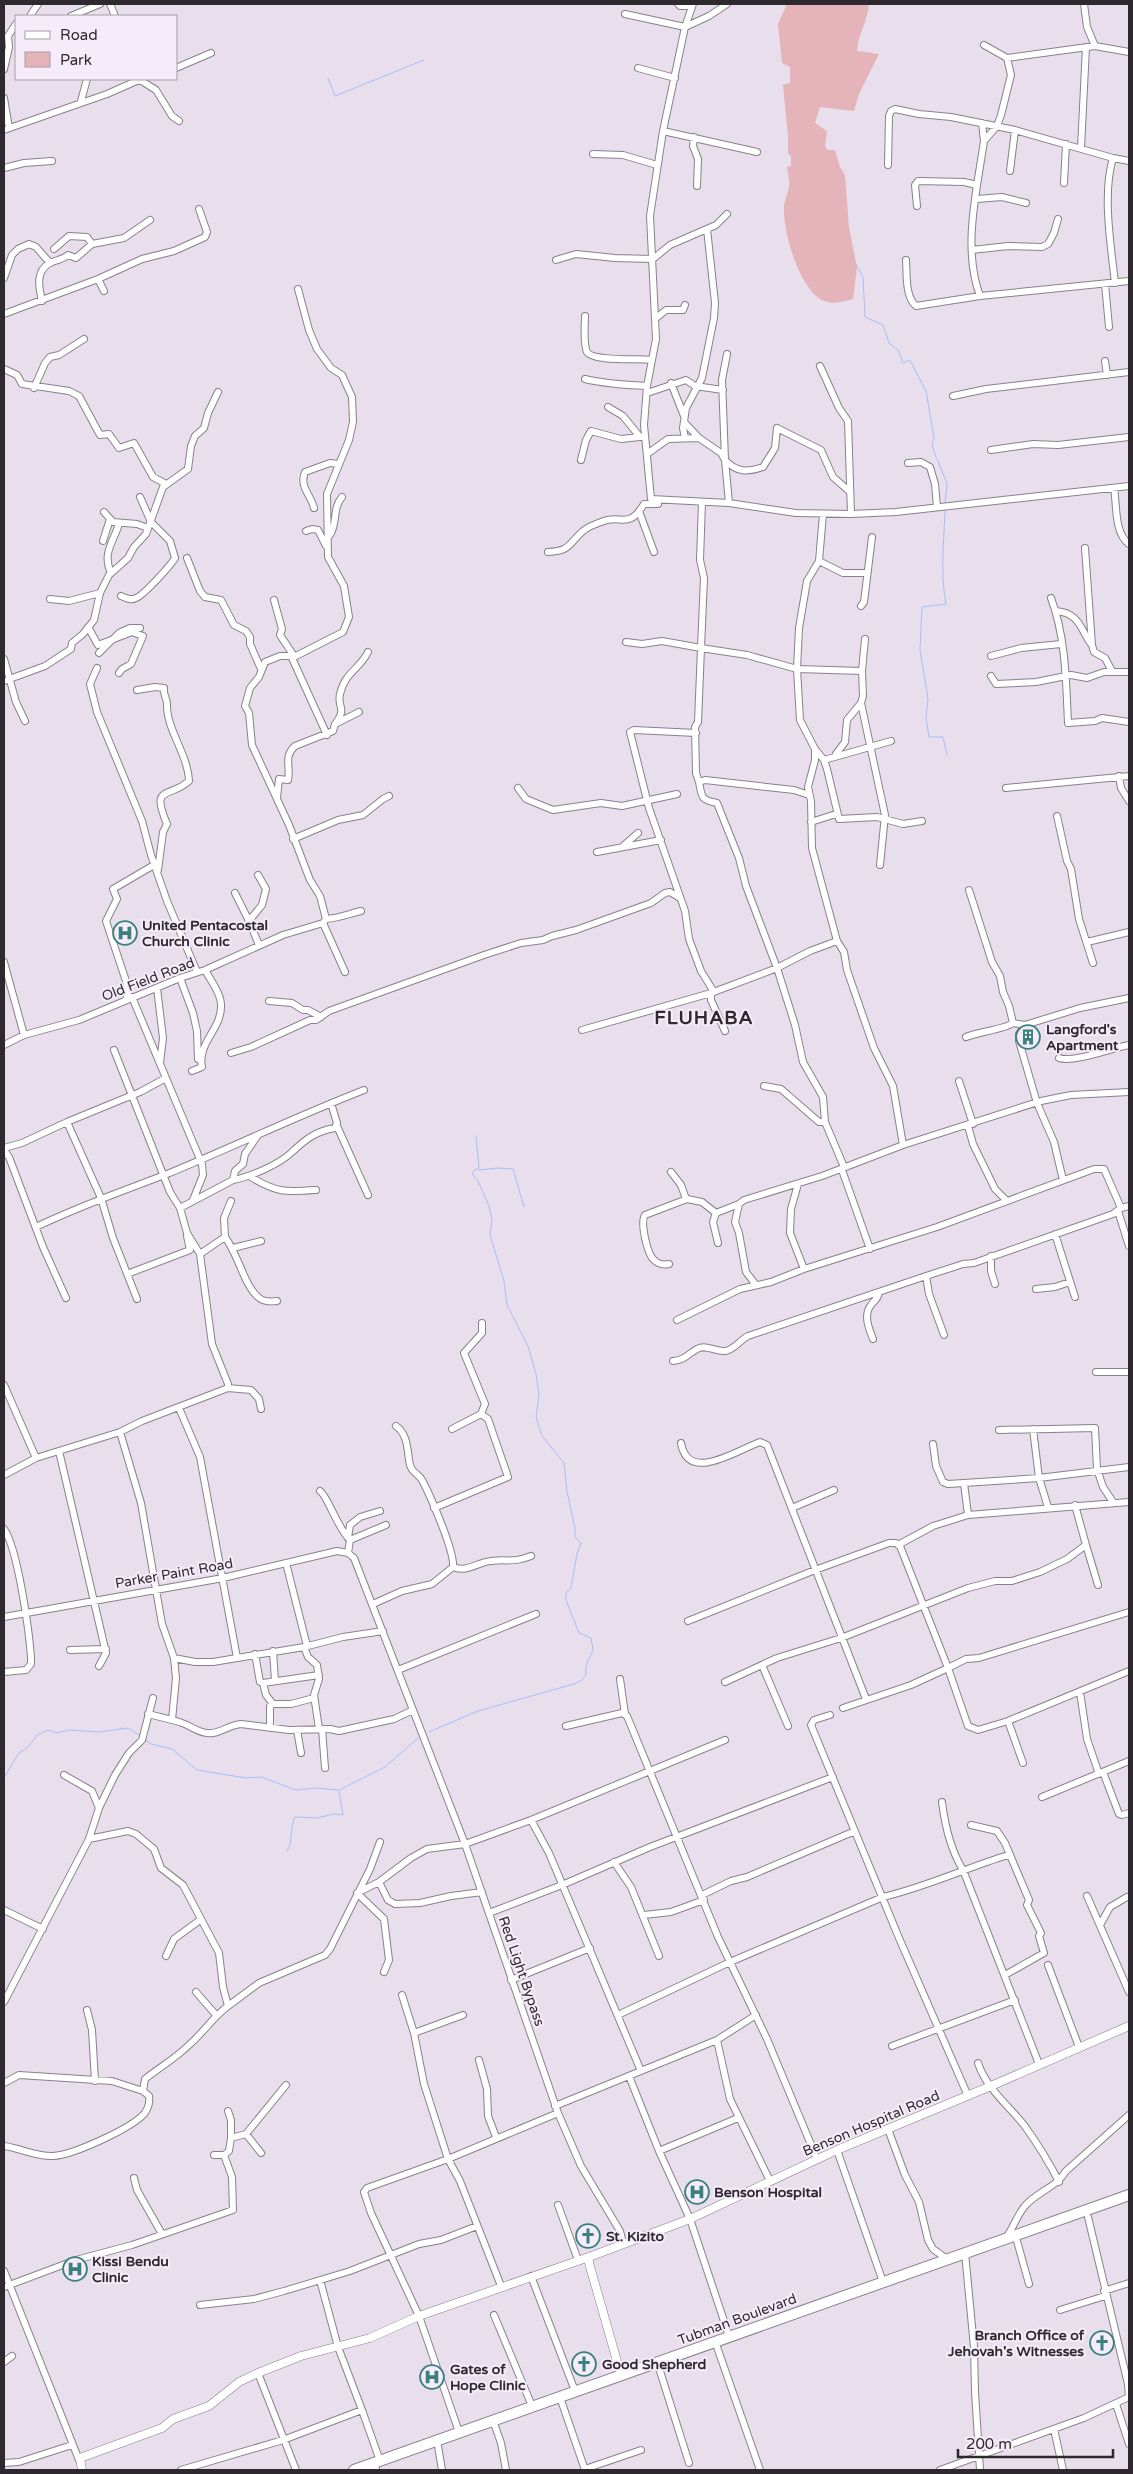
<svg xmlns="http://www.w3.org/2000/svg" width="1133" height="2474" font-family="'Varela Round',sans-serif">
	<style>
		.green { fill: #e5b4bb }
		.lines { fill: none; stroke-linecap: round; stroke-linejoin: round }
		.stream { stroke: #a7bff7; stroke-width: 1 }
		.minor-casing { stroke: #8a808d; stroke-width: 8 }
		.tertiary-casing { stroke: #8a808d; stroke-width: 9 }
		.trunk-casing { stroke: #8a808d; stroke-width: 12 }
		.minor { stroke: #fff; stroke-width: 6 }
		.tertiary { stroke: #fff; stroke-width: 8 }
		.trunk { stroke: #fff; stroke-width: 10 }
		.labels { text-anchor: middle; stroke-width: 4; stroke-linejoin: round; paint-order: stroke }
		.poi-label { font-size: 14px; font-weight: bold; fill: #2d292f; stroke: #f6ebf9; text-anchor: start }
		.street-label { font-size: 14px; fill: #2d292f; stroke: #f6ebf9 }
		.district-label { font-size: 19px; font-weight: bold; letter-spacing: 1px; fill: #2d292f; stroke: #f6ebf9 }
	</style>
	<rect width="100%" height="100%" fill="#e8deec"/>
	<path class="green" d="M787 4H869C868 20 858 34 857 51L879 54 859 94 854 111 820 107 815 123 827 131 825 146 828 150H835L840 167 845 175 849 227 857 268 853 299C842 302 833 305 822 300 799 288 782 230 784 205 785 199 788 193 789 187 790 181 788 173 787 167L791 166V156L788 154V136L783 85 790 83V67L782 63 778 24Z"/>
	<g class="lines">
		<path class="stream" d="M328 78 335 96 424 60
			M856 264 863 277 865 317 883 325 889 343 898 350 903 363 910 360 926 391 934 438 932 445 936 457
			M937 459 947 483 945 502
			M945 511C944 541 940 573 946 604L922 607 920 650 928 699 926 718 929 737H943L947 755
			M479 1170 498 1168 513 1169 524 1207
			M429 1732 478 1711 574 1684 582 1680 586 1675C584 1662 591 1659 593 1649L591 1638 579 1633 566 1600V1593L571 1588 577 1554 581 1543 575 1537V1528L567 1492 564 1463 542 1436 536 1417 539 1395 536 1374 528 1346 507 1305 504 1281 490 1235 492 1219 489 1206 478 1181 473 1175V1171L479 1168 476 1136
			M146 1740 151 1744 172 1749 197 1770 246 1778 261 1777 296 1790 316 1788 339 1790 385 1767 418 1738
			M4 1778 18 1754 29 1746 37 1735 48 1730 56 1733 70 1730 99 1732 128 1728 141 1736
			M287 1851C294 1841 289 1827 295 1817L317 1818 334 1814 343 1815 339 1791"/>
		<g class="minor-casing">
			<path id="minor" d="M110 4 115 16
				M678 4 680 6H692
				M693 4 685 27 663 131 650 216 656 339 647 386 644 425 651 499 729 503 796 513 851 514 896 512 1129 486
				M1084 4 1087 27 1095 46
				M625 14 685 27 709 16 727 4
				M30 16 38 4
				M71 16 100 4
				M1007 58 1095 46 1129 52
				M176 68 211 53
				M638 68 675 78
				M4 69 9 47 8 36 16 24
				M140 80 156 90 172 116 179 121
				M4 98 9 128
				M81 101 87 79
				M982 123 984 141 997 126 1001 115 1011 75 1007 58 984 45
				M4 130 107 94 141 79
				M663 131 757 152
				M694 137 693 146 698 159 697 186
				M1081 148 1086 47
				M593 154 623 155 657 165
				M1113 158C1102 194 1111 246 1115 283
				M888 165 889 116 891 111 895 109 919 114 951 117 1015 130 1113 158 1129 161
				M4 168 24 163 52 161
				M1010 171 1015 130
				M1064 183 1066 144
				M977 199 1002 197 1026 203
				M917 206 915 185 918 181 964 182 977 185
				M54 249 69 236 87 237 92 244
				M972 250 1008 246 1042 247 1048 244 1054 233 1058 219
				M556 260 576 254 615 258 653 259 670 245 716 225 727 214
				M906 260C907 274 905 297 916 306L980 296 1129 281
				M4 278 12 255 18 249 29 244 36 247 50 263
				M98 279 104 291
				M1105 284 1109 327
				M298 289 309 330 317 349 331 368 342 375 352 397 353 422 349 440 327 494 328 557 344 586 349 617 343 632 292 658 327 735
				M980 296C962 248 977 190 984 141
				M42 301C39 288 35 271 50 263 56 260 62 260 68 255L76 258 92 244 124 238 150 220
				M4 314 98 279 142 259 174 251 205 237 207 232 199 209
				M585 316C585 325 583 343 587 352 593 362 639 358 652 360
				M655 319 666 310H683L685 305
				M727 354 722 380 725 460C737 473 748 472 763 467L775 448 777 428
				M1105 361 1107 375
				M820 366 839 408 848 421 851 514
				M4 369 17 375 22 384 69 391 79 396 100 435 109 434 119 448 134 443 153 477 166 484
				M585 379C605 384 626 385 647 386
				M671 383 684 416
				M34 388 45 363 50 357 59 355 84 339
				M647 393 686 380 695 386 723 390
				M953 396 986 389 1129 372
				M608 407 623 416 640 437H643
				M684 422 699 438
				M777 428 821 450 833 477 849 491
				M685 438 683 428 686 408 702 378 714 318 715 303 707 229
				M991 450 1033 444 1058 445 1129 437
				M647 454 668 439 699 438 721 453 725 460 729 503
				M581 460 586 440 591 431 621 439 640 437
				M908 463 921 462 930 467 935 484 937 507
				M1114 488C1117 505 1114 533 1129 544
				M702 502 700 560 704 578 701 648 747 655 797 669 800 720 815 749V760L808 787 811 801 812 848 837 941 844 952 847 970 874 1048 893 1086 903 1145
				M314 508C311 495 299 487 305 472L330 463 338 464
				M104 512 113 522 137 524 148 528
				M640 514 654 552
				M823 514 819 561 807 581 799 628 797 669 862 671
				M306 531 312 529 318 530 326 546
				M330 535C338 522 332 509 342 497
				M103 541 110 519
				M1085 548 1092 645 1094 652 1105 658 1112 671
				M548 552C571 551 568 544 583 531 588 527 595 524 601 522 621 513 628 531 644 504H658
				M187 558 200 591 205 597 221 600 234 625 246 631 250 637V644L261 669
				M819 561 843 573H867
				M111 573C102 553 113 543 119 524
				M121 596C126 598 131 601 136 598 144 595 171 565 175 558L170 541 151 522 140 497
				M1051 598C1066 638 1066 682 1068 723L1095 721 1102 718 1129 722
				M50 599 69 601 100 593
				M274 600 282 629 280 635 294 656
				M861 606 864 602 872 537
				M1056 611C1079 613 1080 628 1091 644
				M88 627 98 645 132 632 143 636 131 664 122 669 119 673
				M626 642 642 644 662 641 701 648 698 722 695 727 696 773 699 782
				M99 653 119 633 130 628H140
				M294 656H280L265 662 259 677 250 688 245 706 249 713 252 745 289 825 310 880 320 896 326 919
				M991 656 1021 648 1061 644
				M4 659 16 702 25 721
				M97 668 90 684 97 712 142 821 151 855 167 901 197 972
				M991 676 996 684 1036 682 1071 675 1087 678 1104 672H1129
				M4 681 45 666 71 649 72 643 83 634 94 620 100 593 109 575 128 558 134 547 146 534 163 487 188 469 191 446 195 436 204 428 208 413 218 392
				M137 690 155 687 164 688C163 694 167 699 167 704 166 729 188 754 189 781 169 799 150 784 167 824L163 832 158 870
				M861 703 885 815 880 865
				M336 723C347 707 337 708 340 694 345 672 360 669 368 652
				M696 733 634 730 630 732 649 808 685 911 689 939 701 971 714 992
				M815 749 824 760 827 769 839 819 877 817 903 824 922 821
				M836 754 845 742 847 720 861 703 863 696 862 671 865 639
				M824 760 891 741
				M1119 776 1121 788 1129 801
				M518 788 526 799 553 810 601 803 622 806 677 794
				M1006 788 1129 776
				M809 795 794 790 705 780 699 782C702 798 701 800 717 803L739 858 746 886 777 968 810 951 837 941
				M277 798 279 779 288 780C291 767 283 757 295 746L333 731 335 724 359 712
				M1057 816 1067 861 1071 869 1079 919 1093 963
				M811 822 836 814
				M293 839 338 820 363 815 383 799 389 796
				M622 847 638 833
				M597 852 661 840
				M258 875 266 889 262 905 249 921 259 945
				M969 890 992 962 1000 976 1003 992 1009 1006 1013 1023
				M235 893 249 921
				M326 919C339 918 348 914 361 911
				M323 923 345 972
				M1087 942 1129 932
				M4 962 24 1035
				M180 978 193 1013 197 1031 198 1059
				M157 988 163 1038 160 1063
				M711 993V1000L725 1031
				M132 997 202 1164 203 1175 193 1200
				M126 1000 128 993 127 984 106 921 117 899 113 889 154 865
				M269 1001 292 1003 303 1010H308L321 1017
				M1013 1023 1025 1025 1080 1008 1129 998
				M1025 1025 1019 1034V1041L1037 1103 1054 1142 1063 1180
				M582 1030 711 993 777 968 795 1025 803 1062 823 1097 825 1122 844 1167
				M966 1037C977 1032 1006 1029 1013 1023
				M4 1045 24 1035 79 1020 180 978 205 970 283 935 323 923 326 919
				M231 1053 251 1047 310 1020H316L329 1011 484 955 521 943 543 940 552 936 576 930 651 903 665 893 670 892 680 898
				M1059 1058C1073 1063 1112 1048 1129 1045
				M192 1071 202 1067C197 1044 221 1029 221 1007 222 995 211 981 205 970
				M959 1081 973 1124
				M764 1086 781 1089 819 1122H825
				M337 1126 368 1195
				M968 1126 973 1144 995 1189 1007 1201
				M4 1148 22 1143 67 1122
				M4 1150 9 1157 43 1247 66 1298
				M842 1170 870 1249
				M671 1172 681 1185 686 1199
				M251 1177C276 1193 287 1192 316 1190
				M233 1180C250 1177 280 1164 292 1152 306 1139 316 1131 335 1128L337 1123 331 1103
				M798 1184 791 1209 790 1233 804 1269
				M180 1208 233 1180 235 1171 243 1164 245 1154 258 1135
				M1118 1211 1129 1246
				M36 1227C79 1206 123 1191 167 1174 233 1147 297 1116 364 1090
				M1055 1234 1075 1297
				M225 1237C238 1254 244 1285 258 1297 263 1302 270 1302 277 1301
				M718 1243 713 1222 716 1213 739 1204
				M233 1248 261 1241
				M200 1254 225 1237 224 1218 231 1201
				M991 1256V1271L995 1284
				M669 1264C664 1265 658 1264 654 1260 647 1254 640 1222 645 1215L687 1199 702 1202 716 1213
				M127 1274 190 1250 187 1236
				M926 1276 929 1294 944 1335
				M756 1285 746 1272 739 1233 735 1222 739 1204 744 1200 822 1176 903 1145 1041 1101 1071 1095 1129 1092
				M1036 1289 1055 1287 1070 1282
				M137 1299 113 1238 101 1198 67 1122 140 1092 166 1078
				M677 1320 740 1289 771 1282 804 1269 937 1227 1094 1169H1104L1121 1208
				M873 1339C869 1329 863 1315 871 1305 875 1299 878 1300 879 1292
				M673 1361C685 1360 688 1354 697 1349 707 1344 715 1352 725 1351 734 1350 740 1340 748 1336L926 1276 963 1264 974 1263 1113 1214 1121 1208 1129 1206
				M1096 1372H1129
				M4 1385 36 1458
				M228 1388 251 1390 259 1399 261 1409
				M179 1408 200 1457 237 1658
				M452 1429 481 1414
				M1033 1429 1039 1478 1129 1467
				M999 1430 1095 1428 1097 1469 1103 1487 1113 1502
				M120 1432 141 1503 162 1624 174 1658 195 1662H213L304 1647 343 1637 383 1631
				M681 1443C688 1484 737 1450 760 1442L767 1445 866 1699
				M933 1444 936 1466 943 1482 948 1484 1039 1478 1048 1507
				M59 1451 106 1653 99 1666
				M4 1475 36 1458 120 1432 142 1421 228 1388V1384L212 1344 200 1254 187 1233 180 1208 170 1192 114 1050
				M320 1491C327 1495 338 1529 350 1540L348 1553
				M434 1508 508 1477 488 1419 481 1414 485 1404 464 1353 482 1333V1323
				M792 1508 834 1490
				M968 1515 1129 1502
				M4 1529C18 1549 29 1631 31 1657V1664L26 1670 4 1672
				M348 1538 350 1525 360 1517 380 1511
				M350 1540 386 1525
				M1086 1545 1098 1585
				M900 1546 898 1545 933 1526 968 1515 964 1483
				M286 1563 307 1646
				M453 1567C466 1573 478 1562 491 1561 508 1559 513 1563 531 1556
				M373 1604 402 1591 432 1584 453 1567C455 1552 430 1495 422 1480 419 1474 412 1473 410 1465 407 1453 409 1435 396 1426
				M4 1617 223 1578 337 1551 348 1553 354 1558 465 1844 558 2113 581 2166 620 2231 623 2243
				M688 1621 815 1570 889 1543H896L900 1546 948 1668 966 1659 979 1658 1129 1612
				M304 1647 308 1657 317 1665 319 1679 314 1695 319 1729
				M70 1650 106 1649
				M273 1651 275 1681
				M255 1654 260 1682 263 1683 266 1695 273 1704
				M762 1665 788 1726
				M398 1670 536 1614
				M620 1679 625 1714
				M725 1682 777 1658 841 1638 968 1588 995 1581H1012L1040 1572 1067 1559 1086 1545 1075 1505
				M263 1683 319 1675
				M1080 1692 1087 1739 1099 1774
				M273 1704H291L314 1698
				M843 1708 911 1685 948 1668 968 1726 978 1730 1008 1721 1129 1671
				M148 1714C159 1717 171 1719 182 1723 191 1726 197 1732 207 1733 219 1735 228 1725 241 1724L289 1730 330 1729 339 1731 394 1719 413 1710
				M830 1715 814 1720 811 1725 899 1938 968 2096
				M172 1720 176 1678 174 1658
				M1008 1721 1023 1763
				M566 1726 622 1713 627 1716 718 1937 767 2039 817 2159
				M270 1728V1706L273 1704
				M322 1729 325 1768
				M297 1730 301 1753
				M1103 1772 1119 1814 1122 1815 1129 1813
				M64 1775 92 1791 99 1808
				M1042 1797 1129 1761
				M942 1802C945 1826 950 1849 963 1870L1039 2064
				M531 1820 549 1853 641 2071
				M971 1825 997 1831 1005 1843 1029 1900 1027 1905 1041 1933 1039 1936 1044 1953 1005 1975
				M89 1839 128 1831 136 1834 154 1849 161 1868 183 1885 219 1953 223 1987 228 2006C213 2017 203 2033 189 2045 176 2058 160 2067 145 2079L143 2091
				M614 1862 631 1887 659 1956
				M379 1882 388 1900 395 1904 420 1903 451 1896 482 1892
				M702 1895 731 1881 747 1877 855 1831
				M1087 1896 1129 1992
				M4 1910 43 1929
				M489 1913 562 1885 650 1847 833 1777
				M644 1915 671 1912 704 1900
				M1100 1925 1110 1907 1127 1897
				M166 1956 174 1939 200 1920
				M1048 1965 1079 2047
				M384 1972 389 1960 384 1919 357 1893 379 1882 411 1858 427 1849 465 1844 531 1820 725 1740
				M511 1980 590 1948
				M196 1992 216 2015
				M402 1995 414 2033 424 2084 448 2159 460 2181 501 2286
				M4 2002 89 1839 99 1808 115 1775 129 1753 142 1740 153 1698
				M228 2006 259 1983 325 1955 330 1949 370 1869 380 1842
				M87 2010 92 2030 95 2081
				M618 2015 730 1962 883 1897C926 1887 966 1868 1008 1855
				M414 2033 463 2015
				M717 2040 730 2099 770 2181
				M892 2046 1015 2000
				M479 2060 487 2089 488 2116 496 2137
				M978 2063C986 2088 1008 2105 1024 2125 1037 2143 1049 2162 1059 2182
				M629 2076 659 2151 690 2219 729 2336
				M4 2083 19 2075 112 2081 143 2091 149 2096C150 2103 148 2109 144 2114 130 2129 73 2155 53 2156 37 2157 20 2148 4 2146
				M555 2106 717 2040 756 2015
				M228 2111 231 2120V2138L246 2134 261 2153
				M888 2129 905 2175 919 2202 928 2240 933 2249 947 2259
				M246 2134 286 2085
				M837 2150 883 2282
				M659 2151 738 2118
				M214 2155H224L229 2151 231 2138
				M134 2178 137 2190 162 2234
				M558 2205 578 2260
				M1088 2217 1128 2384 1129 2398
				M1006 2238C1013 2228 1017 2216 1024 2207 1036 2192 1056 2188 1066 2171L1129 2115
				M1017 2241 1029 2284
				M965 2253 974 2347 975 2392 980 2470
				M4 2271 79 2460
				M531 2276 575 2391
				M320 2280 338 2347 362 2410
				M4 2287 76 2260 132 2245 233 2210 232 2177 224 2155
				M1104 2291 1129 2283
				M200 2305 254 2299 284 2291 350 2271 419 2244 441 2240 477 2226
				M1060 2310 1105 2296
				M494 2315 532 2406
				M717 2347 760 2470
				M4 2362 12 2356
				M659 2368 689 2463
				M258 2373 296 2470
				M562 2403 585 2470
				M1116 2404 1129 2444
				M495 2426 501 2443 506 2470
				M1054 2429 1063 2470
				M459 2432 419 2316 371 2213 364 2192 367 2188 448 2159 558 2113
				M438 2446 442 2470
				M4 2463 19 2462 72 2445
				M585 2469 641 2450
				M181 2470 283 2440 362 2410 380 2461
				M376 2470V2469
				M940 2470 1084 2418 1129 2397"/>
		</g>
		<g class="tertiary-casing">
			<path id="tertiary" d="M621 2375 589 2263V2257L690 2219 837 2150 991 2086 1129 2026
				M82 2470 80 2458 162 2428 173 2419 209 2406 239 2382 258 2373 301 2356 370 2338 419 2316 589 2257"/>
		</g>
		<g class="trunk-casing">
			<path id="trunk" d="M354 2470 1129 2195"/>
		</g>
		<use href="#minor" class="minor"/>
		<use href="#tertiary" class="tertiary"/>
		<use href="#trunk" class="trunk"/>
	</g>
	<defs>
		<g id="hospital-ring" transform="scale(1.25)"><circle r="9.5" fill="#f6ebf9" stroke="#39817c" stroke-width="1.5"/><path d="M-5-5h3v3.5h4V-5h3V5h-3V1.5h-4V5h-3Z" fill="#39817c"/></g>
		<g id="building-ring" transform="scale(1.25)"><circle r="9.5" fill="#f6ebf9" stroke="#39817c" stroke-width="1.5"/><path d="M-4-6H4V6H1V3H-1V6H-4ZM-2.5-4.3h1.7v1.8h-1.7ZM.8-4.3h1.7v1.8H.8ZM-2.5-1h1.7V.8h-1.7ZM.8-1h1.7V.8H.8Z" fill="#39817c"/></g>
		<g id="church-ring" transform="scale(1.25)"><circle r="9.5" fill="#f6ebf9" stroke="#39817c" stroke-width="1.5"/><path d="M-1.2-6h2.4v3.5h3.3v2.4h-3.3V6h-2.4V-.1h-3.3v-2.4h3.3Z" fill="#39817c"/></g>
	</defs>
	<g fill-rule="evenodd">
		<use href="#hospital-ring" x="125" y="933"/>
		<use href="#building-ring" x="1028" y="1037"/>
		<use href="#hospital-ring" x="697" y="2192"/>
		<use href="#church-ring" x="588" y="2236"/>
		<use href="#hospital-ring" x="75" y="2269"/>
		<use href="#church-ring" x="1102" y="2343"/>
		<use href="#church-ring" x="584" y="2364"/>
		<use href="#hospital-ring" x="432" y="2377"/>
	</g>
	<g class="labels">
		<g class="poi-label">
			<text x="142" y="930">United Pentacostal<tspan x="142" dy="16">Church Clinic</tspan></text>
			<text x="1046" y="1034">Langford's<tspan x="1046" dy="16">Apartment</tspan></text>
			<text x="714" y="2197">Benson Hospital</text>
			<text x="606" y="2241">St. Kizito</text>
			<text x="92" y="2266">Kissi Bendu<tspan x="92" dy="16">Clinic</tspan></text>
			<text x="1084" y="2340" text-anchor="end">Branch Office of<tspan x="1084" dy="16">Jehovah's Witnesses</tspan></text>
			<text x="602" y="2369">Good Shepherd</text>
			<text x="450" y="2374">Gates of<tspan x="450" dy="16">Hope Clinic</tspan></text>
		</g>
		<g class="street-label">
			<text transform="translate(148 979) rotate(-21)" y="5">Old Field Road</text>
			<text transform="translate(174 1573) rotate(-10)" y="5">Parker Paint Road</text>
			<text transform="translate(522 1971) rotate(71)" y="5">Red Light Bypass</text>
			<text transform="translate(871 2123) rotate(-23)" y="5">Benson Hospital Road</text>
			<text transform="translate(737 2319) rotate(-20)" y="5">Tubman Boulevard</text>
		</g>
		<g class="district-label">
			<text x="704" y="1024">FLUHABA</text>
		</g>
	</g>
	<rect width="1133" height="2474" fill="none" stroke="#2d292f" stroke-width="10"/>
	<rect x="15" y="15" width="162" height="65" fill="#f6ebf9" stroke="#a69da8"/>
	<rect x="25" y="31" width="25" height="8" fill="#ffffff" stroke="#a69da8"/>
	<text x="60" y="40" font-size="15" fill="#2d292f">Road</text>
	<rect x="25" y="52" width="25" height="15" fill="#e5b4bb" stroke="#a69da8"/>
	<text x="60" y="65" font-size="15" fill="#2d292f">Park</text>
	<path d="M958 2449v8h155v-8" fill="none" stroke="#2d292f" stroke-width="2.5"/>
	<text x="966" y="2449" font-size="15" fill="#2d292f" stroke="#f6ebf9" stroke-width="4" paint-order="stroke">200 m</text>
</svg>
